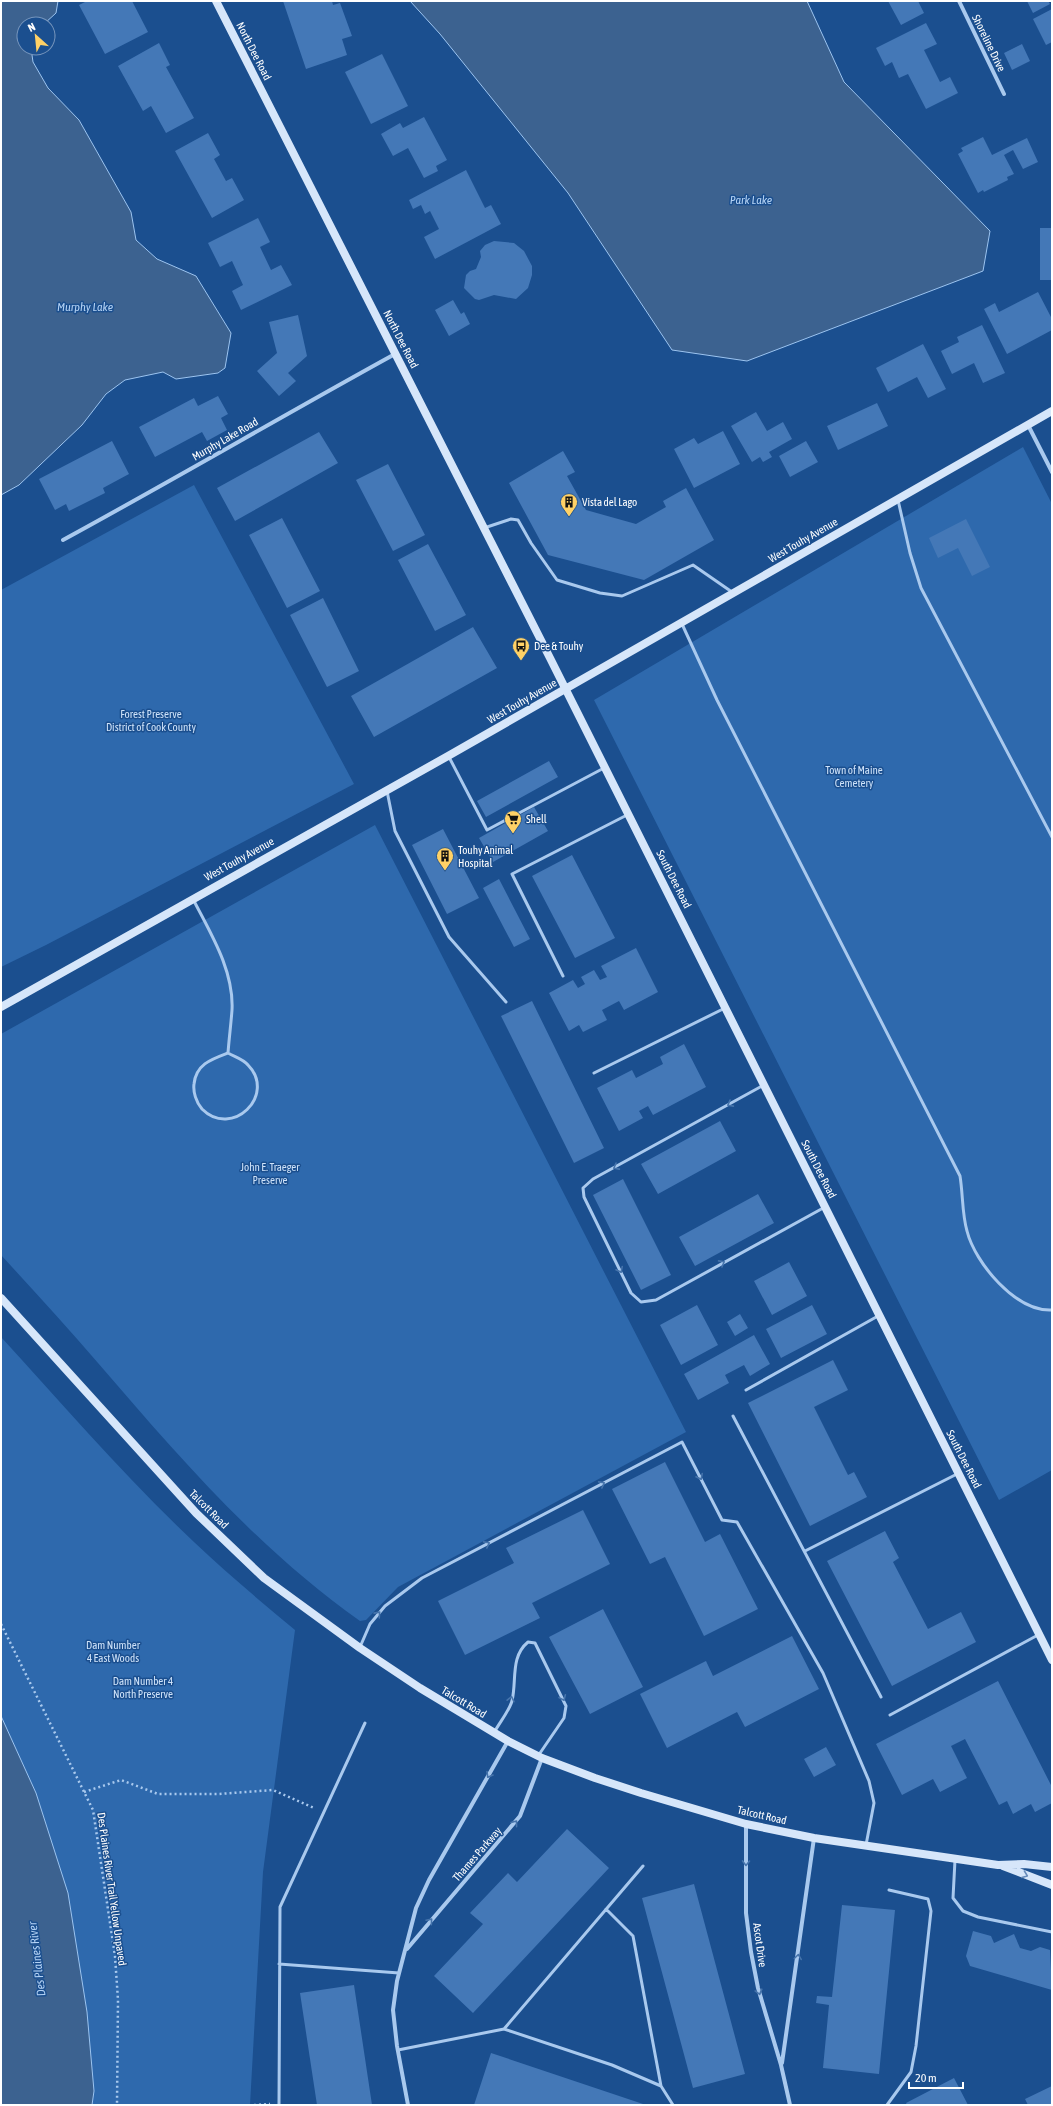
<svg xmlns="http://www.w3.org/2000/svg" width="1053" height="2106" font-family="'Asap Condensed',sans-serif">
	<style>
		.green { fill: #2e69ad }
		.water { fill: #3c6290; stroke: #9cc4f0 }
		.building { fill: #4478b7 }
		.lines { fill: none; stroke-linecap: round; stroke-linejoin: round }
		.path { stroke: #a9c9ee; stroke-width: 2.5; stroke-dasharray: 2 3; stroke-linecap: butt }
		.service { stroke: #a9c9ee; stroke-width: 3 }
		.minor { stroke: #a9c9ee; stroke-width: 4 }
		.secondary { stroke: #d6e6fa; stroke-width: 8 }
		.oneway { stroke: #4674ac }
		.oneway2 { stroke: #668bba }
		.labels { text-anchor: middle; stroke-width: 3; stroke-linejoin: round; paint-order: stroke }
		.street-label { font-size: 11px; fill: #fff; stroke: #1b4f8f }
		.poi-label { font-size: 11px; fill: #fff; stroke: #1b4f8f; text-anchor: start }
		.park-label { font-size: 11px; fill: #cfe3fa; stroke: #1b4f8f }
		.water-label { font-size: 12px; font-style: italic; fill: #b5d3f5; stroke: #1b4f8f }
	</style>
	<rect width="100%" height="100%" fill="#1b4f8f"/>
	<path class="green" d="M1023 447 1052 504V1470L999 1500 594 700Z
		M194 485 354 784 46 945 1 967V590Z
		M375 825 686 1432 398 1587 366 1620 360 1621C258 1549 179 1457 98 1363 66 1326 34 1291 1 1255V1034Z
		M1 1337C64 1406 126 1478 194 1542 227 1573 261 1602 295 1630L263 1872 250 2105H1Z"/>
	<path class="water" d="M1 1H58L56 13 44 24H24V48H31L33 62 48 88 79 120 131 212 136 240 157 259 196 276 231 333 225 368 218 373 176 379 163 372 125 380 106 394 82 425 19 485 1 495Z
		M410 1H807L844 82 990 231 983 271 747 361 672 350 568 193 440 34Z
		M1 1716 36 1793 68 1893 87 2012 94 2091 92 2105H1Z"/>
	<path class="building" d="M87 1H132L148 32 105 54 79 5Z
		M283 1H332L333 5 340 3 352 36 342 39 347 55 306 69Z
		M888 1H918L924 13 901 25Z
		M1027 1H1048L1050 4 1033 13Z
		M1052 9V42L1046 45 1033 19Z
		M926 23 937 44 924 50 940 82 950 77 958 93 926 109 908 74 899 78 892 62 885 66 876 48Z
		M159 43 170 65 166 67 194 118 166 133 151 106 143 111 118 66Z
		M1022 44 1030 61 1012 70 1004 53Z
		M382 54 408 106 371 124 345 72Z
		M424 117 447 160 436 166 438 171 424 178 408 148 393 156 381 134 400 123 403 128Z
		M208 133 220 155 214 159 226 181 232 178 244 200 212 218 175 151Z
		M983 137 992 155 1027 138 1038 162 1023 169 1013 150 1004 155 1014 174 1007 177 1008 180 984 192 983 190 978 193 958 154 963 151 961 148Z
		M466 170 485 208 491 205 501 224 435 259 424 237 439 229 430 211 425 214 421 205 413 209 409 200Z
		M258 218 270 242 260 247 271 270 281 265 292 285 241 310 232 291 243 285 232 261 220 267 208 243Z
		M1040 228H1052V280H1040Z
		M494 241 514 243 524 251 532 266V275L528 288 516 299 494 295 479 300 475 299 464 288 466 275 470 271 476 269 481 257 480 251 485 245Z
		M1038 292 1052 319V330L1007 354 984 309 995 303 999 312Z
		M453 300 461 314 464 312 470 324 449 336 435 310Z
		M298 315 307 356 288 373 296 381 279 396 257 371 277 353 269 322Z
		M982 325 1005 373 983 383 974 363 952 374 941 351 959 342 957 337Z
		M923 344 946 389 928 398 917 377 888 392 876 368Z
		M218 396 228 414 221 418 227 430 207 441 202 432 155 457 139 427 194 398 198 406Z
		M877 403 888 426 838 450 827 426Z
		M756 412 767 431 783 422 792 439 769 452 772 457 763 462 760 457 752 462 731 426Z
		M723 431 740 464 694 488 674 449 694 438 698 444Z
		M319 432 338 463 235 521 217 488Z
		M112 441 129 474 103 488 105 493 69 511 66 504 55 510 39 479Z
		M806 441 818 462 790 477 779 456Z
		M563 451 575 472 567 476 586 510 636 524 666 507 663 501 686 488 714 540 644 580 548 555 509 483Z
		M388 464 425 535 393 551 356 480Z
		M282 518 320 591 287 608 249 535Z
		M966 519 990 567 972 576 958 548 938 558 929 538Z
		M428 544 466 615 435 631 398 560Z
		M323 598 359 671 327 687 290 615Z
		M473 627 497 668 374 737 351 696Z
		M549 761 558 777 486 817 477 801Z
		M534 807 548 831 493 862 479 838Z
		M443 829 479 898 447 914 412 845Z
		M572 855 615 938 575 958 532 876Z
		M499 879 530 939 514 947 483 888Z
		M636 948 658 992 624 1010 619 1001 602 1010 607 1020 583 1032 579 1025 569 1031 549 993 573 980 578 988 585 984 581 977 594 970 600 980 607 977 601 966Z
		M532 1001 604 1148 574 1163 501 1016Z
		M684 1044 706 1087 653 1115 648 1106 639 1111 643 1118 619 1131 597 1088 632 1070 636 1078 663 1064 660 1057Z
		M720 1121 736 1151 658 1194 641 1164Z
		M623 1179 671 1275 641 1290 593 1195Z
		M758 1194 774 1223 695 1266 679 1237Z
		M789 1262 807 1296 772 1315 754 1281Z
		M697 1305 718 1345 681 1365 660 1325Z
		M812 1305 827 1334 781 1358 766 1329Z
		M740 1314 748 1328 735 1336 727 1322Z
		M754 1335 770 1364 750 1376 744 1365 725 1375 729 1383 698 1400 684 1374Z
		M833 1360 848 1390 814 1407 848 1475 854 1472 867 1497 810 1526 748 1403Z
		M665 1462 705 1542 720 1534 758 1609 704 1636 665 1557 650 1564 612 1489Z
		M583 1510 610 1564 532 1603 540 1618 465 1655 438 1601 514 1563 506 1548Z
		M885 1531 899 1558 893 1562 928 1629 961 1612 976 1642 892 1686 827 1561Z
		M603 1609 643 1687 590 1714 549 1637Z
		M792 1636 819 1689 745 1727 737 1712 667 1748 640 1694 706 1661 713 1676Z
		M998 1681 1052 1787V1803L1035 1812 1031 1804 1013 1814 1007 1801 999 1805 965 1739 951 1746 967 1778 940 1792 933 1779 902 1795 876 1744Z
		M826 1747 836 1765 814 1777 804 1759Z
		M567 1829 609 1868 473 2013 434 1976 483 1924 470 1913 508 1873 517 1882Z
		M694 1884 745 2074 693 2088 642 1898Z
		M842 1905 895 1910 879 2074 823 2068 829 2005 816 2003 817 1996 832 1997Z
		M973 1931 991 1936 994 1943 1014 1934 1020 1948 1031 1951 1040 1947 1050 1950 1052 1990 970 1966 966 1956Z
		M354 1985 372 2105H317L300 1993Z
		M491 2053 646 2105H474Z
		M954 2078 968 2105H907L906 2103Z
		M1052 2086V2105H1028L1025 2099Z"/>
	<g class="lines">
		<path class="path" d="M1 1624 93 1810 115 1956 118 2000 117 2105
			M84 1792 121 1780 158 1794H219L273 1790 314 1808
			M254 2105 270 2104"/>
		<path class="service" d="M898 500 910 553 921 588 1052 837
			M484 528 511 519 518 520 531 543 557 580 600 593 622 596 693 565 732 592
			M682 624 717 700 960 1176C963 1194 962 1214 967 1231 975 1263 1016 1312 1052 1310
			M449 757 487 830 604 768
			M387 791 395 831 449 937 506 1002
			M194 901C211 934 234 971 232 1010 231 1024 229 1039 228 1053
			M563 976 512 874 627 815
			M228 1053C235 1057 243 1059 248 1065 277 1095 232 1139 202 1109 196 1102 193 1092 194 1084 196 1064 212 1059 228 1053Z
			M594 1073 725 1008
			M762 1086 593 1179 583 1188 584 1197 631 1293 641 1302 656 1300 825 1207
			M746 1390 878 1316
			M733 1416 881 1697
			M805 1551 957 1474
			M360 1647 370 1624 385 1606 422 1578 682 1442 722 1520 737 1522 823 1673 869 1781 874 1803 866 1845
			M890 1715 1038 1635
			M495 1731C500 1722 509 1711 512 1701 517 1680 510 1657 528 1642L535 1643 566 1706 564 1718 538 1756
			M955 1860 953 1898 963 1911 978 1917 1052 1932
			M279 1964 399 1973
			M504 2029 612 2065 661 2086 633 1936 606 1909
			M398 2050 504 2029 643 1866
			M661 2086 673 2105
			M279 2105 280 1907 365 1723
			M887 2105 911 2072 916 2046 931 1911 928 1899 889 1890"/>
		<path class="minor" d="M959 1 1004 94
			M1028 425 1052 472
			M63 540C175 479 284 415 395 354
			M746 1824V1913L751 1952 758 1988 781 2065 790 2105
			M407 1949 520 1816 542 1758
			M782 2063 814 1838
			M408 2105 397 2046 393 2010 397 1981 416 1908 429 1880 508 1741"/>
		<path class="secondary" d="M216 1 550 658 1052 1660
			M1 1007 448 756 1052 411
			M1 1298 196 1513 264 1578 360 1648 420 1688 508 1741 542 1758 595 1778 641 1793 746 1824 814 1838 998 1865 1024 1864 1052 1867
			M1003 1866 1052 1885"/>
	</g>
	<defs><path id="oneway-chevron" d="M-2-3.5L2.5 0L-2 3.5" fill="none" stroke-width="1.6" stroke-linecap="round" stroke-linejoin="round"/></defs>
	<g class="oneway">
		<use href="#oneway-chevron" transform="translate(730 1104) rotate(151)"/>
		<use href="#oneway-chevron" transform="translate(616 1167) rotate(151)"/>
		<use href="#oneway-chevron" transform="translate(722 1263) rotate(-29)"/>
		<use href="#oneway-chevron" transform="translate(620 1270) rotate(63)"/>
		<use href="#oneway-chevron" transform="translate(700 1477) rotate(63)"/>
		<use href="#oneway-chevron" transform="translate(602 1484) rotate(-28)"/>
		<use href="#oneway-chevron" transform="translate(487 1544) rotate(-28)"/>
		<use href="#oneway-chevron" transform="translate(378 1614) rotate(-48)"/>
		<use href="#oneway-chevron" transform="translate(563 1698) rotate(66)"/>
		<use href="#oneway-chevron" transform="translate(511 1699) rotate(-78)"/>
		<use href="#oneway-chevron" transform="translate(489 1775) rotate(120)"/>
		<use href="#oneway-chevron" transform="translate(515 1823) rotate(-53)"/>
		<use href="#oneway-chevron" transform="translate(746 1863) rotate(91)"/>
		<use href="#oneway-chevron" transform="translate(430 1921) rotate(-49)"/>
		<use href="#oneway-chevron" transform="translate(798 1957) rotate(-82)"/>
		<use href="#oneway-chevron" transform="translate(759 1992) rotate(75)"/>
	</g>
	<use class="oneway2" href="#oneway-chevron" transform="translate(1025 1875) rotate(21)"/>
	<defs>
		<g id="building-pin" transform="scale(0.9)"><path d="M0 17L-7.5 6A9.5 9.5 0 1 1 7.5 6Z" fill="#ffd166" stroke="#1b4f8f"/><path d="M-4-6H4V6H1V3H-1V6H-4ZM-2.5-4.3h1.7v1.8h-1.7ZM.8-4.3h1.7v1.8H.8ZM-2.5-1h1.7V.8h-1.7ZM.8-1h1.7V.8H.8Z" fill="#111"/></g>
		<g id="bus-pin" transform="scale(0.9)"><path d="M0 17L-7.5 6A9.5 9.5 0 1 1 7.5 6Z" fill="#ffd166" stroke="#1b4f8f"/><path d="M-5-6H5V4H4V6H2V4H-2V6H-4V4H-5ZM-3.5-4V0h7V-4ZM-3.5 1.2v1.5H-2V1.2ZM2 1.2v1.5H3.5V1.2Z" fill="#111"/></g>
		<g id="supermarket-pin" transform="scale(0.9)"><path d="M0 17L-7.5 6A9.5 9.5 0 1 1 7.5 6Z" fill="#ffd166" stroke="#1b4f8f"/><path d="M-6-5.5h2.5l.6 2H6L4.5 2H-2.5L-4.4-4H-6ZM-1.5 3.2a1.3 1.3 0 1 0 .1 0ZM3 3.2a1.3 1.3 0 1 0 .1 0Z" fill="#111"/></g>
	</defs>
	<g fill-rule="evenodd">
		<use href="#building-pin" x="569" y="502"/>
		<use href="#bus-pin" x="521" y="646"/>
		<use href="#supermarket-pin" x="513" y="819"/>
		<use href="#building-pin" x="445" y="856"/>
	</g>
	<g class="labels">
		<g class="street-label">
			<text transform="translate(989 43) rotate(64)" y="4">Shoreline Drive</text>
			<text transform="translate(254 51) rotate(63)" y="4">North Dee Road</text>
			<text transform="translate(401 339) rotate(63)" y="4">North Dee Road</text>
			<text transform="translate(225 439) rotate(-30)" y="4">Murphy Lake Road</text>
			<text transform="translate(803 540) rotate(-30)" y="4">West Touhy Avenue</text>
			<text transform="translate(522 701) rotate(-30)" y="4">West Touhy Avenue</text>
			<text transform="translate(239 859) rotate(-29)" y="4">West Touhy Avenue</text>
			<text transform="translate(674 879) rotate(63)" y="4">South Dee Road</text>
			<text transform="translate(819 1169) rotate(63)" y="4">South Dee Road</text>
			<text transform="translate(964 1459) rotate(63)" y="4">South Dee Road</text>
			<text transform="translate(209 1509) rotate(45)" y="4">Talcott Road</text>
			<text transform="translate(464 1702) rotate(31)" y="4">Talcott Road</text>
			<text transform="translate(762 1815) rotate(13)" y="4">Talcott Road</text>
			<text transform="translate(477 1854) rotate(-49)" y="4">Thames Parkway</text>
			<text transform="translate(112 1889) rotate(82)" y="4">Des Plaines River Trail Yellow Unpaved</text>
			<text transform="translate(760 1945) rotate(82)" y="4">Ascot Drive</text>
		</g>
		<g class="poi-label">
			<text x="582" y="506">Vista del Lago</text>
			<text x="534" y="650">Dee &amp; Touhy</text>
			<text x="526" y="823">Shell</text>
			<text x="458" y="854">Touhy Animal<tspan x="458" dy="13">Hospital</tspan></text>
		</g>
		<g class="park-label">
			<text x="151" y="718">Forest Preserve<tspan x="151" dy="13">District of Cook County</tspan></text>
			<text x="854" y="774">Town of Maine<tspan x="854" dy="13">Cemetery</tspan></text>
			<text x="270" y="1171">John E. Traeger<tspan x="270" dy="13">Preserve</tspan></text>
			<text x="113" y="1649">Dam Number<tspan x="113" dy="13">4 East Woods</tspan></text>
			<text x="143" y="1685">Dam Number 4<tspan x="143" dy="13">North Preserve</tspan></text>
		</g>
		<g class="water-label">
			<text x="751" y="204">Park Lake</text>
			<text x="85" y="311">Murphy Lake</text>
			<text transform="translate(37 1959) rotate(-97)" y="4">Des Plaines River</text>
		</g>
	</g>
	<rect width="1053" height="2106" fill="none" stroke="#ffffff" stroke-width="4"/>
	<g transform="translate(36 36) rotate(333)"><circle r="19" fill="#1b4f8f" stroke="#7695bc"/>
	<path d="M0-3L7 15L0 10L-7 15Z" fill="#ffd166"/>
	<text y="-6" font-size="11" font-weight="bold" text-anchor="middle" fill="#ffffff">N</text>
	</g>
	<path d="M909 2082v6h54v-6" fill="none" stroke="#ffffff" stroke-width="2"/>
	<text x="915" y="2082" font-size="12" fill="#ffffff" stroke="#1b4f8f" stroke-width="3" paint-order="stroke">20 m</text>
</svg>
